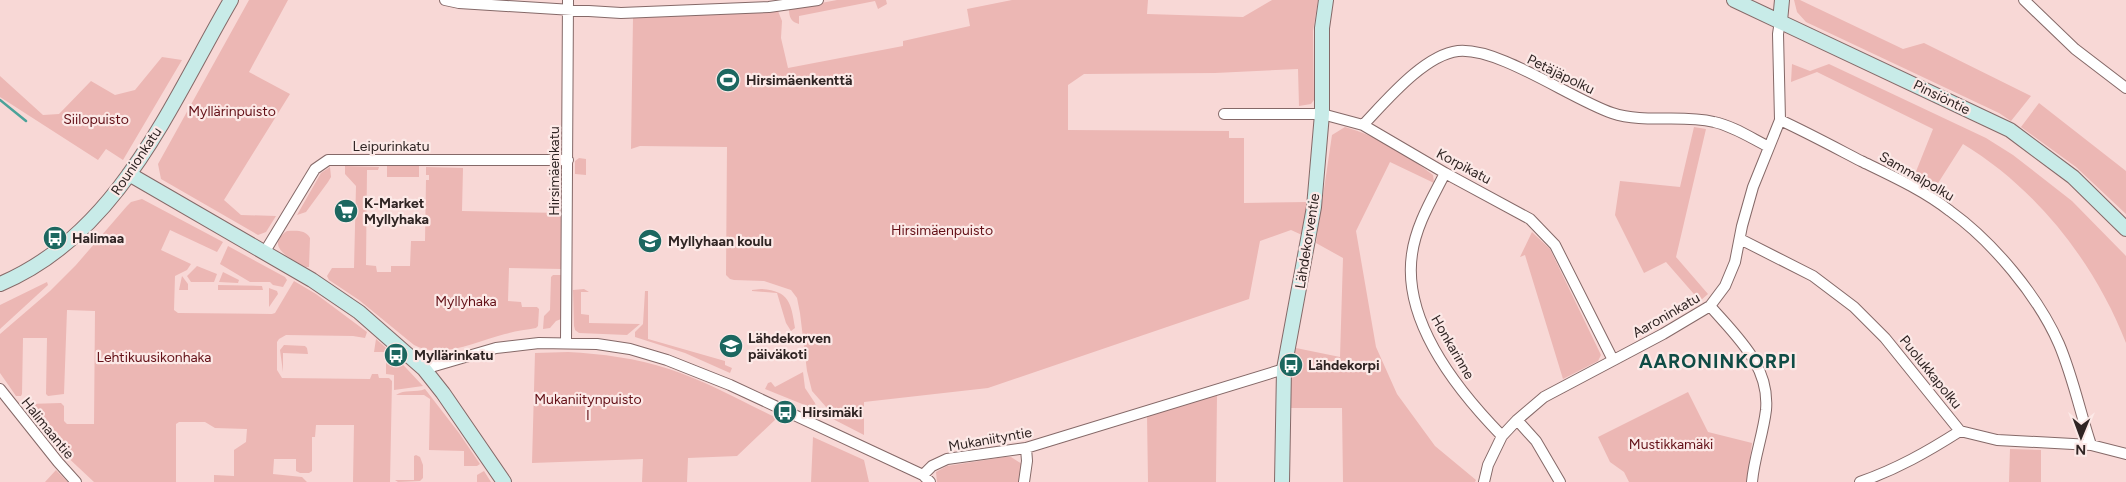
<svg xmlns="http://www.w3.org/2000/svg" width="2126" height="482" font-family="Figtree,sans-serif">
	<style>
		.green { fill: #ecb7b4 }
		.lines { fill: none; stroke-linecap: round; stroke-linejoin: round }
		.stream { stroke: #4ba299; stroke-width: 2.5 }
		.street-casing { stroke: #856968; stroke-width: 12 }
		.secondary-casing { stroke: #856968; stroke-width: 16 }
		.street { stroke: #fff; stroke-width: 10 }
		.secondary { stroke: #c8ebe8; stroke-width: 14 }
		.labels { text-anchor: middle; stroke-width: 4.5; stroke-linejoin: round; paint-order: stroke }
		.street-label { font-size: 14px; fill: #302524; stroke: #fce9e7 }
		.poi-label { font-size: 14px; font-weight: bold; fill: #302524; stroke: #fce9e7; text-anchor: start }
		.park-label { font-size: 14px; fill: #631017; stroke: #fce9e7 }
		.district-label { font-size: 19px; font-weight: bold; letter-spacing: 1px; fill: #0f4c46; stroke: #fce9e7 }
	</style>
	<rect width="100%" height="100%" fill="#f8d8d6"/>
	<path class="green" d="M249 0H288L249 72 290 94 224 200 241 215 276 216 266 232 258 235 161 179 158 164Z
		M837 0H886L887 4 878 9 875 1 799 16V24C791 22 789 17 789 9Z
		M1012 0H1148L1147 14 1243 17 1272 0H1318L1313 31 1314 100 1311 104 1299 106 1298 69 1215 73 1084 74 1068 85V130L1229 131V138H1244V203L1309 202 1302 235 1291 230 1260 241 1249 299 988 388 864 402V435L831 418 827 408 812 391 807 371 800 313 797 298 791 290 764 281 734 280 730 279 726 275 727 147 640 146 631 149 633 18 778 11 782 21 781 38 788 68 903 46V41L970 26 967 9Z
		M1794 0H1800L1903 49 1924 43 2031 96 2011 121 1999 113 1806 22 1797 12Z
		M162 57 182 60 123 160 106 149 98 160 0 97V76L43 115 59 114 91 81 115 95 135 90Z
		M1792 64 1810 71 1829 64 1986 138 2013 155 2072 201 2126 256V343C2095 263 2036 188 1963 144L1933 191 1913 179 1933 129 1817 72 1791 82Z
		M2039 103 2126 171V214L2076 167 2021 127Z
		M1345 127C1380 137 1404 153 1433 175L1434 183 1390 162 1356 231 1376 347 1397 394 1435 446 1476 480 1475 482H1343L1342 408H1290L1292 360 1296 348 1340 357 1343 258 1316 243 1332 135Z
		M1694 127 1706 129 1676 257 1708 294 1700 301 1666 262 1644 273 1615 215 1620 181 1680 187Z
		M579 158 586 159V175L575 174V161Z
		M345 166 379 167 378 170H367L366 265 376 266 377 272H391V266H410L411 241H425L426 180H429V175H426V167L463 168 462 211 562 213V269L509 268 508 301 521 302 522 307H537L539 309 538 326 536 328C526 330 515 331 505 334 477 341 441 360 414 345L359 300 329 280 327 276 332 268H354L356 186 345 174Z
		M387 166H419V177H387Z
		M330 167 331 177 328 182 306 212 297 215 321 173Z
		M142 199 223 242 217 252 170 230 161 250 191 264 187 270 175 276 174 310 178 313 272 314 275 313 294 281 316 294 367 332 365 338 353 336 286 335 279 339 277 342V370L282 378 370 379 372 374H378L379 378H389L392 381 390 482H353L354 425H316L315 437H312V471L309 473H300L296 471V459H274L273 474 302 477 307 482H214V475L234 476V450L246 442 247 429 215 428 205 422H179L176 424V482H94L62 452 27 409 28 404 61 403 64 406V421L67 424H94L95 311 67 310 64 394 48 396 46 394 47 338H23L22 394 21 396H16L0 373V334L50 291 76 265 127 206 131 202Z
		M287 231C295 231 305 229 310 238L309 267H306C293 260 263 247 287 231Z
		M1532 232 1550 249 1601 355 1598 361 1563 379 1525 255 1520 257Z
		M228 246 285 277 287 280 283 287 273 285 270 282H250L220 264Z
		M197 266 217 274 214 282H191L187 276Z
		M223 272 239 280 238 283 219 282Z
		M553 275H562L561 319 556 321 550 328 543 329 544 316 550 310 551 277Z
		M182 276 188 284V290H179Z
		M47 282 48 285 0 329V305Z
		M218 285 262 286 263 290H218Z
		M269 288 277 291 278 294 269 307Z
		M584 289 589 292H581V314L589 315V323L640 324 627 335 579 333 575 330 574 326 573 290Z
		M761 289C789 291 791 302 795 328L791 331 786 323 777 293 752 291V290Z
		M645 291H648V339L725 361V365L732 368 730 373 685 353 635 337V332L643 324Z
		M376 339 392 353 423 386 394 390V375L386 374V352H374Z
		M284 345 305 346 307 348 308 354 283 353V372L280 350Z
		M568 352C602 354 636 358 669 369 706 381 741 401 777 418L737 456 688 458 687 482H642L643 459 532 463 535 353Z
		M803 372 805 388 815 403 817 410 765 389 768 383 771 382 775 387Z
		M425 389 459 433 480 464 477 466H464V451L429 450 430 399 424 395H396C404 389 416 393 425 389Z
		M1688 392 1708 432 1752 443 1747 482H1629L1624 472 1610 462 1598 437Z
		M1217 395 1216 482H1148L1147 415Z
		M813 437 864 460 869 482H811Z
		M2010 449 2041 450V482H2009Z
		M416 455 420 457 423 465V478L420 481 398 482 395 480H414V456Z
		M1004 457H1011L1022 464 1020 482H937L936 472 947 466Z
		M56 470 68 482H45Z
		M484 471 491 482H477V475Z"/>
	<g class="lines">
		<path class="stream" d="M0 100 26 121"/>
		<g class="street-casing">
			<path id="street" d="M445 0 459 3 621 13 769 7 818 0
				M2024 0 2075 49 2126 88
				M1224 114H1322L1363 125 1445 173 1530 219 1555 245 1613 360
				M1780 120C1808 133 1834 147 1861 161 1892 176 1923 190 1950 211 1993 242 2038 296 2059 344 2073 377 2080 412 2091 445
				M1363 125C1386 101 1424 55 1458 51 1499 47 1571 99 1612 113 1645 124 1680 114 1714 122 1733 126 1751 138 1769 147
				M1445 173C1432 199 1416 225 1412 254 1402 321 1458 391 1502 436
				M1740 239 1813 276 1854 307 1885 338 1960 431 1997 440 2091 445 2126 454
				M264 253 315 169 328 160H568
				M1710 306C1737 337 1770 366 1766 410 1763 435 1754 458 1752 482
				M566 342 568 0
				M424 369 496 348 539 343 597 344 630 349 667 360 730 385 923 475 930 482
				M0 389 58 462 76 482
				M1517 420 1536 441 1560 482
				M923 475 932 466 947 459 1026 448 1284 369
				M1024 482 1027 461 1026 448
				M1484 482 1488 465 1502 436 1517 420 1544 397 1663 334 1710 306 1725 286 1735 262 1742 226 1753 187 1780 120 1778 34 1780 21
				M1860 482C1897 469 1927 452 1960 431"/>
		</g>
		<g class="secondary-casing">
			<path id="secondary" d="M1734 0 2010 130 2073 177 2126 229
				M1780 21 1782 0
				M129 174 312 280 359 312 424 369 443 393 504 482
				M0 284C119 234 170 105 231 0
				M1282 482 1284 369 1314 207 1322 114V28L1326 0"/>
		</g>
		<use href="#street" class="street"/>
		<use href="#secondary" class="secondary"/>
	</g>
	<defs>
		<g id="stadium-disc" transform="scale(1.25)"><circle r="9.5" fill="#1c6760" stroke="#fce9e7"/><path d="M0-5a6.5 5 0 1 0 0 10a6.5 5 0 1 0 0-10ZM-3.5-1.8h7v3.6h-7Z" fill="#fff"/></g>
		<g id="supermarket-disc" transform="scale(1.25)"><circle r="9.5" fill="#1c6760" stroke="#fce9e7"/><path d="M-6-5.5h2.5l.6 2H6L4.5 2H-2.5L-4.4-4H-6ZM-1.5 3.2a1.3 1.3 0 1 0 .1 0ZM3 3.2a1.3 1.3 0 1 0 .1 0Z" fill="#fff"/></g>
		<g id="bus-disc" transform="scale(1.25)"><circle r="9.5" fill="#1c6760" stroke="#fce9e7"/><path d="M-5-6H5V4H4V6H2V4H-2V6H-4V4H-5ZM-3.5-4V0h7V-4ZM-3.5 1.2v1.5H-2V1.2ZM2 1.2v1.5H3.5V1.2Z" fill="#fff"/></g>
		<g id="school-disc" transform="scale(1.25)"><circle r="9.5" fill="#1c6760" stroke="#fce9e7"/><path d="M0-5L7-2L0 1L-7-2ZM-4 1L0 2.5L4 1V4Q0 6-4 4Z" fill="#fff"/></g>
	</defs>
	<g fill-rule="evenodd">
		<use href="#stadium-disc" x="728" y="80"/>
		<use href="#supermarket-disc" x="346" y="211"/>
		<use href="#bus-disc" x="55" y="238"/>
		<use href="#school-disc" x="650" y="241"/>
		<use href="#school-disc" x="731" y="346"/>
		<use href="#bus-disc" x="396" y="355"/>
		<use href="#bus-disc" x="1291" y="365"/>
		<use href="#bus-disc" x="785" y="412"/>
	</g>
	<g class="labels">
		<g class="street-label">
			<text transform="translate(1561 74) rotate(26)" y="5">Petäjäpolku</text>
			<text transform="translate(1942 97) rotate(26)" y="5">Pinsiöntie</text>
			<text x="391" y="151">Leipurinkatu</text>
			<text transform="translate(136 161) rotate(-56)" y="5">Rounionkatu</text>
			<text transform="translate(1464 166) rotate(28)" y="5">Korpikatu</text>
			<text transform="translate(554 171) rotate(-90)" y="5">Hirsimäenkatu</text>
			<text transform="translate(1917 176) rotate(30)" y="5">Sammalpolku</text>
			<text transform="translate(1307 241) rotate(-81)" y="5">Lähdekorventie</text>
			<text transform="translate(1666 315) rotate(-30)" y="5">Aaroninkatu</text>
			<text transform="translate(1453 347) rotate(60)" y="5">Honkarinne</text>
			<text transform="translate(1931 372) rotate(51)" y="5">Puolukkapolku</text>
			<text transform="translate(48 428) rotate(51)" y="5">Halimaantie</text>
			<text transform="translate(990 439) rotate(-10)" y="5">Mukaniityntie</text>
		</g>
		<g class="poi-label">
			<text x="746" y="85">Hirsimäenkenttä</text>
			<text x="364" y="208">K-Market<tspan x="364" dy="16">Myllyhaka</tspan></text>
			<text x="72" y="243">Halimaa</text>
			<text x="668" y="246">Myllyhaan koulu</text>
			<text x="748" y="343">Lähdekorven<tspan x="748" dy="16">päiväkoti</tspan></text>
			<text x="414" y="360">Myllärinkatu</text>
			<text x="1308" y="370">Lähdekorpi</text>
			<text x="802" y="417">Hirsimäki</text>
		</g>
		<g class="park-label">
			<text x="232" y="116">Myllärinpuisto</text>
			<text x="96" y="124">Siilopuisto</text>
			<text x="942" y="235">Hirsimäenpuisto</text>
			<text x="466" y="306">Myllyhaka</text>
			<text x="154" y="362">Lehtikuusikonhaka</text>
			<text x="588" y="404">Mukaniitynpuisto<tspan x="588" dy="16">I</tspan></text>
			<text x="1671" y="449">Mustikkamäki</text>
		</g>
		<g class="district-label">
			<text x="1718" y="368">AARONINKORPI</text>
		</g>
	</g>
	<g transform="translate(2081 437) rotate(181)" stroke="#fce9e7" stroke-width="4" paint-order="stroke">
	<path d="M0-4L9 19L0 12L-9 19Z" fill="#302524"/>
	<text y="-8" font-size="14" font-weight="bold" text-anchor="middle" fill="#302524">N</text>
	</g>
</svg>
